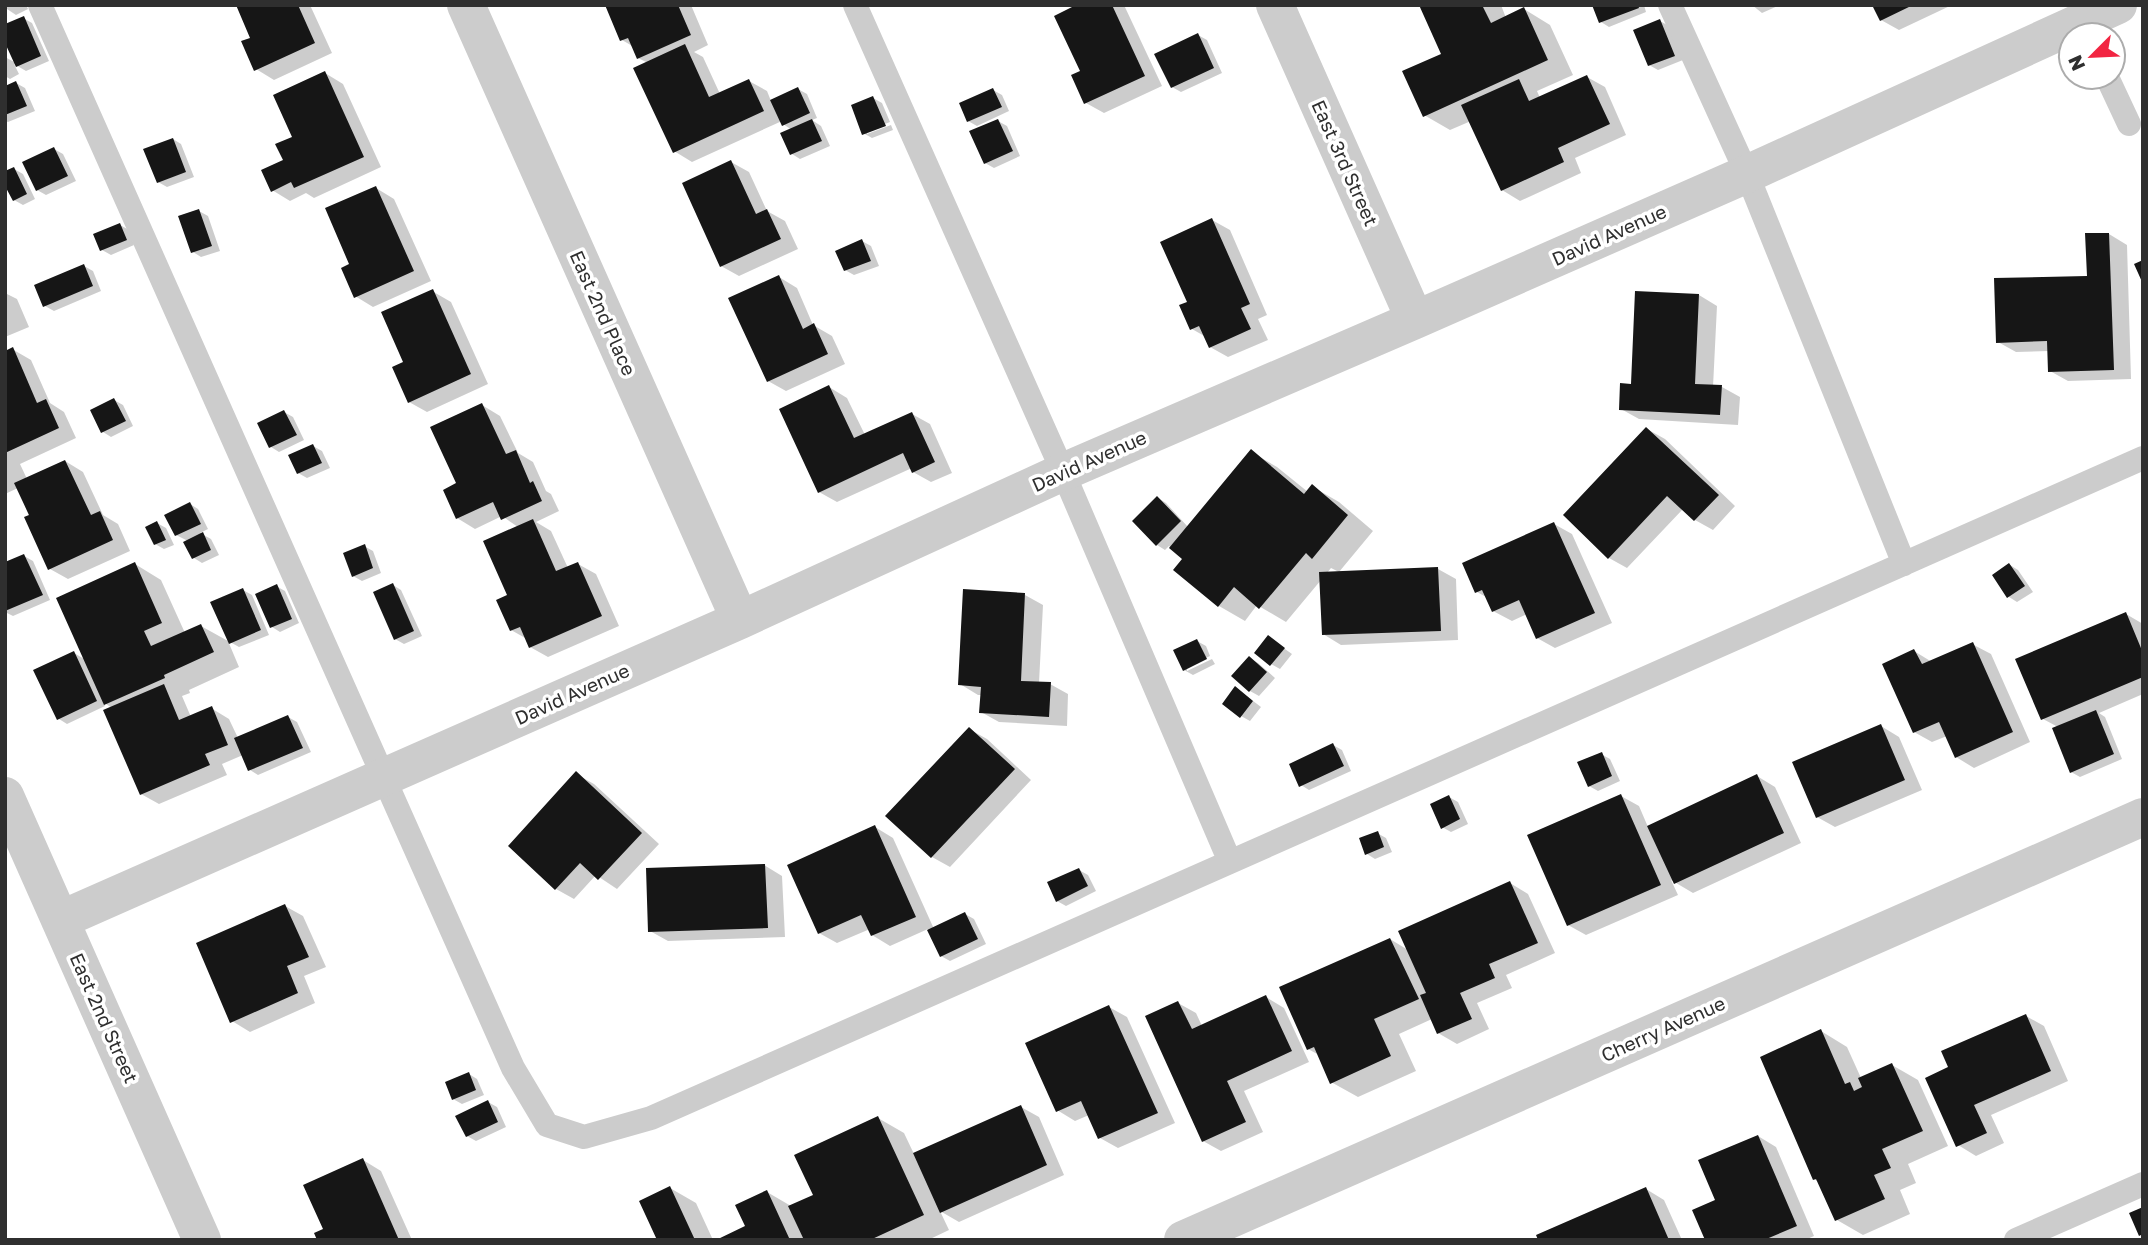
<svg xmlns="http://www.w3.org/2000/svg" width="2148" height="1245" font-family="'Golos Text',sans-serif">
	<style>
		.shadow { fill: #0003 }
		.building { fill: #161616 }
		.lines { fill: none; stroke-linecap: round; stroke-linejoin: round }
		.lane { stroke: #ccc; stroke-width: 24 }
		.street { stroke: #ccc; stroke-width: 38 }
		.labels { text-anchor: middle; stroke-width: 7; stroke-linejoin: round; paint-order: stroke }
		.street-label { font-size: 19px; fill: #2f2f2f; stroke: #fff }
	</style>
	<rect width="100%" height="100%" fill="#fff"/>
	<path class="shadow" d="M5 5H26L28 9 16 15 7 9Z
		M238 5H310L332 53 274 80 256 69 252 38Z
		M607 5H691L708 45 694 52 703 57 720 94 749 81 767 91 771 101 798 89 807 94 817 118 812 120 821 126 830 146 800 159 792 154V130L783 124 782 121 692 162 674 151 648 63 638 58 634 47 622 40Z
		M1081 5H1124L1162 86 1104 113 1086 103Z
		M1421 5H1501L1506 18 1524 9 1550 25 1573 75 1537 91 1540 98 1587 77 1605 87 1626 135 1575 158 1581 173 1520 201 1502 190 1471 121 1450 130 1424 115 1443 55Z
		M1594 5H1644L1646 12 1609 27 1601 22Z
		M1752 5H1780L1762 13Z
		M1874 5H1952L1899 30 1881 20Z
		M23 18 32 23 49 61 26 71 14 64 19 74 10 79 5 76V57L16 63Z
		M1660 21 1669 26 1683 60 1658 70 1649 65Z
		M1198 35 1207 40 1222 73 1181 92 1172 87Z
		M325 73 343 84 381 167 314 198 306 193 290 201 272 190 294 138Z
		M16 83 25 88 35 111 8 122 5 121V88Z
		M993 90 1002 95 1009 111 977 126 968 121Z
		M873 98 882 103 890 122 867 131V134L891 125 893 130 872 138 863 133Z
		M998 121 1007 126 1020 156 994 168 985 163Z
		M173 139 181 144 194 177 167 187 158 182Z
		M54 149 63 154 76 181 46 195 37 190Z
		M731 162 749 172 767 211 785 221 798 249 739 276 721 266Z
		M14 169 23 174 35 199 23 205 14 200Z
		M376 188 394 199 431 281 373 307 355 296 352 265Z
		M199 211 208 216 220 251 201 257 193 252Z
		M1212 220 1230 230 1267 315 1258 319 1268 340 1228 357 1210 347 1206 337 1192 329 1190 303Z
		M120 225 129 230 134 245 111 255 102 250Z
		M2109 234 2127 245 2131 379 2068 381 2050 371 2049 351 2016 352 1998 342 2089 277Z
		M862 241 871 246 879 266 854 275 845 270Z
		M84 266 93 271 101 291 54 311 45 306Z
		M779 277 797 288 813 325 832 336 845 364 786 391 768 381Z
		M432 291 451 302 488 384 427 412 409 402 405 363Z
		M5 293 17 299 29 327 5 337Z
		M1699 295 1717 306 1713 387H1722L1740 397 1738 425 1639 419 1621 409 1632 385Z
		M12 349 31 360 50 403 64 412 76 438 20 464 27 479 65 461 83 472 103 515 118 524 130 551 68 579 50 569 18 488 5 494V353Z
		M829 387 847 398 865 435 912 414 930 424 952 473 931 482 913 472 912 468 837 502 819 492Z
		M114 400 123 405 133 426 111 437 103 432Z
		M482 405 500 416 518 453 533 462 546 491 551 494 559 511 536 522 551 531 568 568 578 564 596 574 619 626 548 657 530 647 527 639 511 630 510 596 518 527 502 516 475 529 457 518 458 484Z
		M284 412 293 417 304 440 279 452 271 447Z
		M1647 429 1665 439 1735 506 1713 530 1695 520 1683 509 1627 568 1609 558Z
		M313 446 322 451 330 468 307 478 298 473Z
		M1251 452 1277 467 1308 492 1313 487 1339 502 1373 531 1339 572 1331 568 1327 573 1438 569 1456 579 1458 640 1341 645 1323 634 1321 580 1286 622 1257 605 1245 621 1219 606 1184 559 1169 546 1165 550 1157 545 1158 498 1166 503 1188 527Z
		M190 504 198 509 208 529 200 533 211 539 219 555 202 563 194 558 188 541 176 535Z
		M157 523 166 528 174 545 164 549 155 544Z
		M1554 524 1572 534 1612 623 1555 648 1537 638 1527 614 1512 621 1493 611 1488 598 1477 592Z
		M364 546 373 551 381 573 362 581 353 576Z
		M24 556 33 561 50 600 13 616 5 612V564Z
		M135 564 161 580 185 633 201 626 228 641 239 667 189 690 190 693 182 696 191 717 211 708 229 719 238 738 288 717 297 722 311 752 258 775 250 770 243 755 222 764 227 775 159 804 141 794 112 708 103 702 105 706 67 724 59 719 74 653 86 660Z
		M2010 565 2018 570 2033 592 2017 602 2009 597Z
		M393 585 401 590 422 636 404 644 395 639Z
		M276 586 285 591 299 623 280 632 272 627Z
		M243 590 252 595 269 635 239 647 230 642Z
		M1025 595 1043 605 1039 683 1050 684 1068 694 1067 726 999 722 981 712 982 695H978L960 684Z
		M2126 614 2143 624V694L2099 713 2105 717 2122 759 2080 777 2071 772 2058 727 2043 719Z
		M1268 637 1292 654 1280 669 1271 664Z
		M1197 641 1206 646 1210 656 1187 667V671L1212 659 1215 664 1193 675 1184 670Z
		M1972 644 1991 654 2030 742 1974 768 1956 757 1947 736 1932 742 1914 732V651L1932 662Z
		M1249 658 1258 663 1275 678 1259 696 1250 691Z
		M1244 694 1261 707 1250 721 1241 716Z
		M1881 726 1899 737 1922 790 1835 827 1817 817Z
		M969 729 987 739 1031 780 950 867 932 857Z
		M1333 745 1342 750 1351 771 1309 790 1301 785Z
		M1601 754 1610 759 1620 781 1598 791 1589 786Z
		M576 774 594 784 659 844 617 889 596 875 574 899 556 889Z
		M1757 776 1775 787 1801 843 1693 893 1671 880 1678 895 1586 935 1568 925 1621 796 1639 806 1648 827Z
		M1449 797 1458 802 1468 824 1451 832 1442 827Z
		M875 827 893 838 934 929 965 914 974 919 986 944 950 961 941 956 928 929 890 946 872 935 870 929 837 943 819 933Z
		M1377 833 1386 838 1392 852 1375 859 1367 854Z
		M764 865 782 876 785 937 668 941 650 931Z
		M1079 870 1088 875 1096 891 1066 906 1057 901Z
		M1510 883 1528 894 1555 953 1506 975 1512 988 1477 1003 1489 1029 1457 1044 1438 1033 1432 1019 1399 1034 1416 1071 1358 1097 1331 1082 1319 1055 1308 1049 1390 939 1408 950Z
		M285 906 303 916 326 967 304 976 315 1003 250 1032 232 1021Z
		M1266 997 1284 1008 1309 1062 1244 1091 1263 1132 1221 1151 1203 1141 1178 1003 1196 1013 1202 1026Z
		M1109 1007 1127 1017 1175 1123 1118 1148 1100 1138 1089 1115 1075 1121 1057 1110Z
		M2026 1016 2044 1026 2068 1081 1991 1115 2004 1143 1976 1156 1958 1145 1951 1068Z
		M1821 1031 1847 1047 1861 1078 1892 1065 1918 1080 1948 1146 1908 1164 1916 1183 1900 1190 1910 1214 1863 1235 1837 1220 1819 1182 1814 1179Z
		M469 1074 477 1079 484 1095 462 1104 453 1099Z
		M488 1102 497 1107 506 1127 476 1141 467 1136Z
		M1021 1107 1039 1117 1064 1175 959 1222 940 1211 949 1230 928 1240H720L747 1227 767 1192 791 1206 815 1196 878 1118 904 1133 914 1154Z
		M1758 1136 1776 1147 1814 1236 1805 1240H1707L1717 1201Z
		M363 1160 381 1171 412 1240H319Z
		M670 1188 696 1203 713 1240H659Z
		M1646 1189 1664 1200 1682 1240H1540Z"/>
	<path class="building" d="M236 5H298L315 43 254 71 241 41 250 38Z
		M605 5H678L691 35 637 59 628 38 620 41Z
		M1076 5H1112L1145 76 1084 104 1071 75 1080 71 1054 16Z
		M1419 5H1482L1491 23 1524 7 1548 60 1423 117 1402 71 1441 54Z
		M1592 5H1638L1639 8 1599 23Z
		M1872 5H1913L1880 21Z
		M24 16 41 56 16 67 5 43V24Z
		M1660 19 1675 56 1648 66 1633 30Z
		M1198 33 1214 68 1171 88 1154 54Z
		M685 44 709 97 749 79 764 111 673 153 633 68Z
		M325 71 364 157 294 188 291 182 271 192 261 170 283 160 275 144 292 137 273 95Z
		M1587 75 1610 124 1558 148 1564 162 1501 191 1461 105 1519 79 1529 101Z
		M16 81 27 106 5 115V86Z
		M798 87 810 113 782 126 770 100Z
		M993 88 1002 107 967 122 959 103Z
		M873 96 886 126 862 135 851 105Z
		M812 119 822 141 790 155 780 133Z
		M998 119 1013 151 984 164 969 131Z
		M173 138 186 172 157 183 143 149Z
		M54 147 68 176 36 191 22 162Z
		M731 160 756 214 767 209 781 239 720 267 682 183Z
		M14 167 27 194 13 201 5 186V171Z
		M376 186 414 271 354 298 341 268 349 264 325 208Z
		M199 209 212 246 191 253 178 216Z
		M1212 218 1250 304 1241 308 1251 329 1209 348 1199 326 1190 330 1179 305 1187 302 1160 242Z
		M120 223 127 240 100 251 93 234Z
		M2085 233H2109L2114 370 2048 372 2047 341 1996 343 1994 278 2087 276Z
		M862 239 871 261 844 271 835 251Z
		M2143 260V284L2134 264Z
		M84 264 93 286 43 307 34 285Z
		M779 275 803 329 814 323 828 354 767 382 728 298Z
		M433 289 471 374 408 403 392 367 403 362 381 312Z
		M1635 291 1699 294 1695 384 1722 385 1720 415 1619 410 1620 383 1631 384Z
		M13 347 37 403 46 399 59 428 5 453V351Z
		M829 385 854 438 912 412 935 462 912 473 903 453 818 493 779 409Z
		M114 398 126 421 101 433 90 410Z
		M482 403 506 454 516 450 530 483 533 481 542 501 501 520 493 502 456 519 443 490 456 483 430 427Z
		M284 410 297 435 269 448 257 423Z
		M1646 427 1719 495 1694 521 1667 496 1608 559 1563 515Z
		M313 444 322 463 297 474 288 455Z
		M1251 449 1304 494 1312 484 1348 515 1312 559 1306 553 1259 609 1234 587 1218 607 1173 570 1182 559 1169 548Z
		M65 460 91 515 100 511 113 540 48 570 24 517 29 515 14 483Z
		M1157 496 1181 521 1156 546 1132 521Z
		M190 502 201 524 175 536 164 515Z
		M533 519 556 571 578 562 602 616 529 648 520 627 510 631 496 600 507 595 483 541Z
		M157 521 166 540 154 545 145 527Z
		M1554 522 1595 613 1536 639 1519 600 1492 612 1482 590 1475 593 1462 563Z
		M203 532 211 550 192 559 183 542Z
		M365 544 373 568 352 577 343 553Z
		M24 554 43 595 5 611V562Z
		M135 562 162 623 144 631 151 646 201 624 214 652 164 675 165 678 104 705 56 598Z
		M2009 563 2025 586 2007 598 1992 575Z
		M1438 567 1441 631 1322 635 1319 572Z
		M393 583 414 631 394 640 373 592Z
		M277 584 292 619 270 628 255 594Z
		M243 588 261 630 229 644 210 602Z
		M963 589 1025 593 1021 681 1051 682 1049 717 979 713 981 687 958 685Z
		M2126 612 2143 653V677L2041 720 2015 659Z
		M1268 635 1285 648 1270 666 1254 653Z
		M1197 639 1207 659 1183 671 1173 650Z
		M1973 642 2013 732 1955 758 1939 722 1913 733 1882 664 1914 649 1922 664Z
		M74 651 97 701 57 720 33 670Z
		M1249 656 1267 672 1249 692 1231 676Z
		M164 684 179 720 212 706 228 745 205 754 210 765 140 795 103 710Z
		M1235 686 1253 701 1240 718 1222 704Z
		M2096 710 2114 754 2070 773 2052 728Z
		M288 715 303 748 248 771 234 738Z
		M1881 724 1905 780 1816 818 1792 762Z
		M969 727 1015 769 931 858 885 816Z
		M1333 743 1344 766 1299 787 1289 764Z
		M1602 752 1612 776 1588 787 1577 762Z
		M576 771 642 833 598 880 580 863 555 890 508 846Z
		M1757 774 1784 833 1674 884 1647 826Z
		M1621 794 1661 885 1567 926 1527 835Z
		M1449 795 1460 819 1441 829 1430 804Z
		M875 825 916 917 871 936 861 915 818 934 787 865Z
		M1378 831 1384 847 1365 855 1359 838Z
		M765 864 768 928 648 932 646 868Z
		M1079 868 1088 886 1056 902 1047 882Z
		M1510 881 1538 943 1489 964 1495 978 1460 993 1472 1019 1437 1034 1420 995 1426 993 1398 931Z
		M285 904 309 957 287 966 298 993 230 1023 196 943Z
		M965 912 978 939 940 957 927 930Z
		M1390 938 1419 999 1374 1019 1391 1056 1330 1084 1314 1047 1307 1050 1279 987Z
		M1266 995 1292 1051 1227 1081 1246 1122 1202 1142 1145 1016 1178 1001 1192 1029Z
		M1109 1005 1158 1113 1098 1139 1081 1101 1056 1112 1025 1043Z
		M2026 1014 2051 1071 1974 1105 1987 1133 1956 1147 1925 1078 1948 1067 1941 1051Z
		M1821 1029 1845 1084 1850 1082 1854 1091 1862 1087 1858 1078 1892 1063 1923 1131 1882 1149 1891 1168 1874 1175 1885 1199 1835 1221 1816 1179 1813 1180 1760 1057Z
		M469 1072 476 1090 452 1100 445 1082Z
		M488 1100 498 1122 466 1137 455 1116Z
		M1021 1105 1047 1165 940 1213 913 1153Z
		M878 1116 924 1215 870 1240H804L788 1206 813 1195 794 1155Z
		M1758 1135 1797 1226 1764 1240H1705L1692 1210 1715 1200 1698 1160Z
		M363 1158 399 1240H317L314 1233 323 1229 303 1185Z
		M670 1186 695 1240H657L639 1201Z
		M1646 1187 1669 1240H1538L1536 1235Z
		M767 1190 790 1240H716L745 1226 735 1205Z
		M2143 1207V1234L2139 1236 2129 1213Z"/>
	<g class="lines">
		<path class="lane" d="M40 5 513 1068 547 1125 584 1137 651 1118 2143 458
			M855 5 1063 472 1230 862
			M1670 5 1747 174 1904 564
			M2107 77 2129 124
			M2016 1240 2143 1184"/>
		<path class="street" d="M466 5 740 620
			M1275 5 1415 320
			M5 796 202 1240
			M60 920 740 620 1063 472 1415 320 1747 174 2118 5
			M1183 1240 2143 817"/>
	</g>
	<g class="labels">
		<g class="street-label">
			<text transform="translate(1345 163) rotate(66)" y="7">East 3rd Street</text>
			<text transform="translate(1609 235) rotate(-24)" y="7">David Avenue</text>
			<text transform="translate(603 313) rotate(66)" y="7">East 2nd Place</text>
			<text transform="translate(1089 461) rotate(-24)" y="7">David Avenue</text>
			<text transform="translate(572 694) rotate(-24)" y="7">David Avenue</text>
			<text transform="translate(104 1018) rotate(66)" y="7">East 2nd Street</text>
			<text transform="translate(1663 1029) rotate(-24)" y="7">Cherry Avenue</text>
		</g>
	</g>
	<rect width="2148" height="1245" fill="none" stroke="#2f2f2f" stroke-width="14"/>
	<g transform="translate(2092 56) rotate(246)"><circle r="33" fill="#ffffff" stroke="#acacac" stroke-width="2"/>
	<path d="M0-5L12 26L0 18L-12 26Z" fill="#f22542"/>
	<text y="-10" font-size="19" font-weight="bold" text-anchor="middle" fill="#2f2f2f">N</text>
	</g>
</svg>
